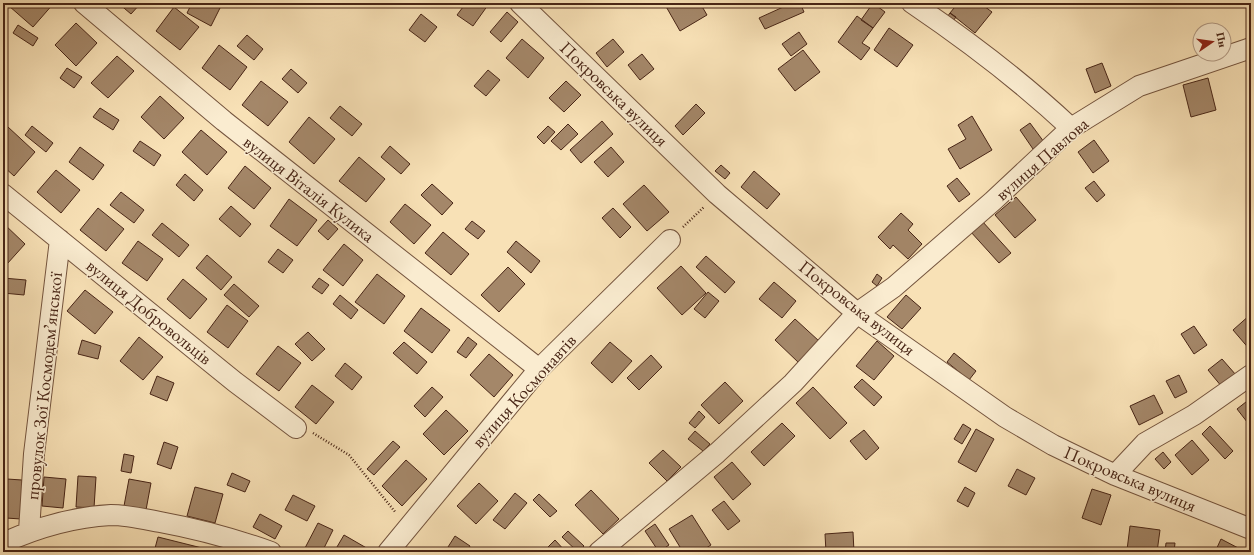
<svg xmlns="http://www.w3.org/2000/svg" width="1254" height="555" font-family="'EB Garamond',serif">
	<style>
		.building { fill: #a48769; stroke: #482516 }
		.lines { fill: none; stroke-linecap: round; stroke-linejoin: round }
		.minor-casing { stroke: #74543e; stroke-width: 22 }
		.path { stroke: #482516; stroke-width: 2.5; stroke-dasharray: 1 2; stroke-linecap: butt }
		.minor { stroke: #faecd0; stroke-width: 20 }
		.labels { text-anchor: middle; stroke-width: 3; stroke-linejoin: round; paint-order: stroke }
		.street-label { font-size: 18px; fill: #482516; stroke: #faecd0 }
	</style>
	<rect width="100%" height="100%" fill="#f8e1b6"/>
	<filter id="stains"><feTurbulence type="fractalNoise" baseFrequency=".005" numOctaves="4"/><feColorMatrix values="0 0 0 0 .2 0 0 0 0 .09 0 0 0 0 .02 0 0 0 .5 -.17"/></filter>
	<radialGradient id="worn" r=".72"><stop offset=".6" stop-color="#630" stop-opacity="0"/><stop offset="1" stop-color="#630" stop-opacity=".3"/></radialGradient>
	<path class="building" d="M12 3H54L33 27 9 6Z
		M118 3H141L131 14Z
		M192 3H211L220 8 211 26 187 13Z
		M466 3H485L488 5 473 26 457 15Z
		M664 3H700L707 15 680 31Z
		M792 3H800L804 12 765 29 759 18Z
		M873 3 885 12 873 28 861 20Z
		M958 3H980L992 12 975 33 950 13Z
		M174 7 199 27 180 50 156 31Z
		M507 12 518 22 501 42 490 32Z
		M950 13 956 17 951 24 945 20Z
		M421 14 437 27 425 42 409 30Z
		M857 16 873 28 862 43 870 48 861 60 838 42Z
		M76 23 97 43 76 66 55 45Z
		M18 25 38 38 33 46 13 33Z
		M889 28 913 45 897 67 874 50Z
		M799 32 807 44 791 56 782 44Z
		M247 35 263 49 254 60 237 46Z
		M522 39 544 58 528 78 506 58Z
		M613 39 624 52 607 67 596 53Z
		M219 45 247 67 230 90 202 68Z
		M803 50 820 72 795 91 778 69Z
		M642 54 654 69 640 80 628 65Z
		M117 56 134 71 108 98 91 83Z
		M1102 63 1111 86 1095 93 1086 69Z
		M67 68 82 77 74 88 60 78Z
		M291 69 307 83 298 93 282 79Z
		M488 70 500 80 486 96 474 86Z
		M1208 78 1216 110 1191 117 1183 85Z
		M261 81 288 102 268 126 242 105Z
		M566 81 581 95 564 112 549 98Z
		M160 96 184 118 164 139 141 117Z
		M696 104 705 113 683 135 675 126Z
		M340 106 362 124 352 136 330 118Z
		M100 108 119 120 113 130 93 117Z
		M972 116 992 150 960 169 948 149 966 139 958 125Z
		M309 117 335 139 314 164 289 142Z
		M602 121 613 134 581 163 570 150Z
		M1030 123 1044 142 1033 149 1020 130Z
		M568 124 578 134 561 150 551 141Z
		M32 126 53 143 46 152 25 135Z
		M548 126 555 132 544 144 537 137Z
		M8 127 35 152 14 176 3 166V133Z
		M201 130 227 152 207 175 182 152Z
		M1094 140 1109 161 1093 173 1078 152Z
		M140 141 161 155 154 166 133 151Z
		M390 146 410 164 401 174 381 157Z
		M80 147 104 165 93 180 69 162Z
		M611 147 624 162 608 177 594 162Z
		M359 157 385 179 366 202 339 181Z
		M721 165 730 173 725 179 715 171Z
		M245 166 271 188 254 209 228 188Z
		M56 170 80 190 61 213 37 192Z
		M754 171 780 194 767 209 741 187Z
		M185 174 203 190 194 201 176 185Z
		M957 178 970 194 959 202 947 186Z
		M1094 181 1105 195 1097 202 1085 188Z
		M432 184 453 203 442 215 421 195Z
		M644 185 669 212 647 231 623 204Z
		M121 192 144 210 134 223 110 205Z
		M1016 197 1036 220 1015 238 995 215Z
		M289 199 317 220 297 246 270 226Z
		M405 204 431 225 414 244 390 222Z
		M231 206 251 224 240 237 219 219Z
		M98 208 124 229 106 251 80 230Z
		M613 208 631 227 620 238 602 218Z
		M901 213 913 224 908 230 922 244 908 259 893 245 890 249 878 237Z
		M328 220 338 229 328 240 318 231Z
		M472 221 485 231 478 239 465 229Z
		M982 221 1011 253 999 263 970 231Z
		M3 223 25 244 7 264 3 261Z
		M162 223 189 245 179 257 152 235Z
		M443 232 469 254 451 275 425 253Z
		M138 241 163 259 147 281 122 263Z
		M516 241 540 261 531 273 507 252Z
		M344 244 363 260 343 286 323 270Z
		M278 249 293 260 283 273 268 262Z
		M207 255 232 277 221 290 196 268Z
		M706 256 735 282 725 293 696 267Z
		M681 266 706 293 682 315 657 288Z
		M508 267 525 284 499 312 481 295Z
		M377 274 405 296 384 324 355 302Z
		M877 274 882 278 877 286 872 282Z
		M3 278 26 280 24 295 3 293Z
		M319 278 329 285 322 294 312 287Z
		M183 279 207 299 190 319 167 299Z
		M774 282 796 301 782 318 759 299Z
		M234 284 259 306 249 317 224 295Z
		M85 290 113 312 95 334 67 311Z
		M708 292 719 301 705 318 694 309Z
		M340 295 358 310 351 319 333 304Z
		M906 295 921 308 902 329 887 317Z
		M227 305 248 321 228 348 207 332Z
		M421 308 450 330 432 353 404 331Z
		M1251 314V351L1233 330Z
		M795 319 819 341 799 363 775 340Z
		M1194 326 1207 345 1194 354 1181 334Z
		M308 332 325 349 312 361 295 344Z
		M139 337 163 357 143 380 120 361Z
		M468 337 477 344 466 358 457 352Z
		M82 340 101 346 98 359 78 354Z
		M877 341 894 356 874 380 856 366Z
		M404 342 427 362 417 374 393 353Z
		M610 342 632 361 612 383 591 363Z
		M278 346 301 363 279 391 256 374Z
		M954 353 976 371 969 380 947 362Z
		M489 354 513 375 494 397 470 375Z
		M651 355 662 367 639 390 627 378Z
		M1222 359 1236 375 1222 387 1208 370Z
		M345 363 362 377 352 390 335 376Z
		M1179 375 1187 392 1175 398 1166 381Z
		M157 376 174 383 167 401 150 394Z
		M862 379 882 397 874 406 854 387Z
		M725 382 743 401 719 424 701 405Z
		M312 385 334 402 316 424 295 407Z
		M432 387 443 397 425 417 414 406Z
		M813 387 847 423 830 439 796 403Z
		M1154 395 1163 413 1139 425 1130 406Z
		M1251 398V427L1237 409Z
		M446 410 468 431 444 455 423 434Z
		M699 411 705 417 695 428 689 423Z
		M782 423 795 436 764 466 751 452Z
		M963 424 971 429 962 444 954 439Z
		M1210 426 1233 451 1225 459 1202 434Z
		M976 429 994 439 976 472 958 462Z
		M864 430 879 448 866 460 850 441Z
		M695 431 710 444 703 451 688 439Z
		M1192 440 1209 460 1192 475 1175 455Z
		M393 441 400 447 374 475 367 469Z
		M164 442 178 447 171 469 157 464Z
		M663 450 681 467 667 481 649 463Z
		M1163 452 1171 462 1164 469 1155 459Z
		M124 454 134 456 131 473 121 471Z
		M406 460 427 479 402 506 382 486Z
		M732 462 751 484 733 500 714 477Z
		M1017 469 1035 478 1026 495 1008 486Z
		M232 473 250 481 245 492 227 485Z
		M78 476 96 477 94 508 76 507Z
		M44 477 66 479 63 508 42 506Z
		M7 479 22 480 21 519 6 518Z
		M129 479 151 483 146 510 124 506Z
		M479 483 498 501 476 524 457 506Z
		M195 487 223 494 215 523 187 516Z
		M965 487 975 493 968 507 957 501Z
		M1092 489 1111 495 1101 525 1082 518Z
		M591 490 619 519 603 534 575 505Z
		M515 493 527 503 505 529 493 520Z
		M539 494 557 511 550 517 533 500Z
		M293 495 315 506 307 521 285 510Z
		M724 501 740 521 728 530 712 510Z
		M260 514 282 526 275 539 253 527Z
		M692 515 711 545 700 552H683L669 529Z
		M318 523 333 530 322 552H312L305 548Z
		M655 524 669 545 659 552 645 531Z
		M1130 526 1160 530 1157 552 1127 550Z
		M568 531 584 546 578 552 562 537Z
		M853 532 854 552H826L825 534Z
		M344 535 370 550 369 552H334Z
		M455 536 470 546 467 552H456L448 547Z
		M158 537 202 548 201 552H154Z
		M1221 539 1242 550 1241 552H1215Z
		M555 540 566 552H553L548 547Z
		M1166 543H1175L1174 552H1165Z"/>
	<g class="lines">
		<g class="minor-casing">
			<path id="minor" d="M84 3 224 121 539 369
				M520 3 717 194 857 313 1005 417 1053 445 1115 475 1251 529
				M912 3C968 41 1022 82 1071 128
				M3 194 235 382 296 428
				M1115 475 1145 443 1194 415 1251 375
				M29 531 34 454 60 240
				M3 543C36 528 74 517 111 515 127 515 144 519 160 522 198 529 235 539 271 552
				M388 552 539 369 670 240
				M599 552 717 453 793 383 857 313 894 287 993 201 1071 128 1139 86 1251 48"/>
		</g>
		<path class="path" d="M683 227 704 207
			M313 433 349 455 396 513"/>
		<use href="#minor" class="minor"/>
	</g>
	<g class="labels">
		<g class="street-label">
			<text transform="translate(614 94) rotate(44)" y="6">Покровська вулиця</text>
			<text transform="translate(1042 159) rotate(-41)" y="6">вулиця Павлова</text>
			<text transform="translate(309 189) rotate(38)" y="6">вулиця Віталія Кулика</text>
			<text transform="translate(857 308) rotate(38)" y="6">Покровська вулиця</text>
			<text transform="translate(149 312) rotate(39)" y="6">вулиця Добровольців</text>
			<text transform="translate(44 386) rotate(-84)" y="6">провулок Зої Космодемʼянської</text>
			<text transform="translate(524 391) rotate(-48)" y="6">вулиця Космонавтів</text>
			<text transform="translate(1130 479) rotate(23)" y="6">Покровська вулиця</text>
		</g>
	</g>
	<rect width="1254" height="555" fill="none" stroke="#f8e1b6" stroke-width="16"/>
	<rect x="4" y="4" width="1246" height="547" fill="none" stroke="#482516" stroke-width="2"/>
	<rect x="8" y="8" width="1238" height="539" fill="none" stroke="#482516"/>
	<g transform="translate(1212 42) rotate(77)"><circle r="19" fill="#faecd0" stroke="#b39c86"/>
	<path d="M0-3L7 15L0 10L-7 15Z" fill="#8f2418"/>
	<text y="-6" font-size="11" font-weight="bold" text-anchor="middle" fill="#482516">Пн</text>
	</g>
	<rect width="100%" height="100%" filter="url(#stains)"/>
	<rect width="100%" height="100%" fill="url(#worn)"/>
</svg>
